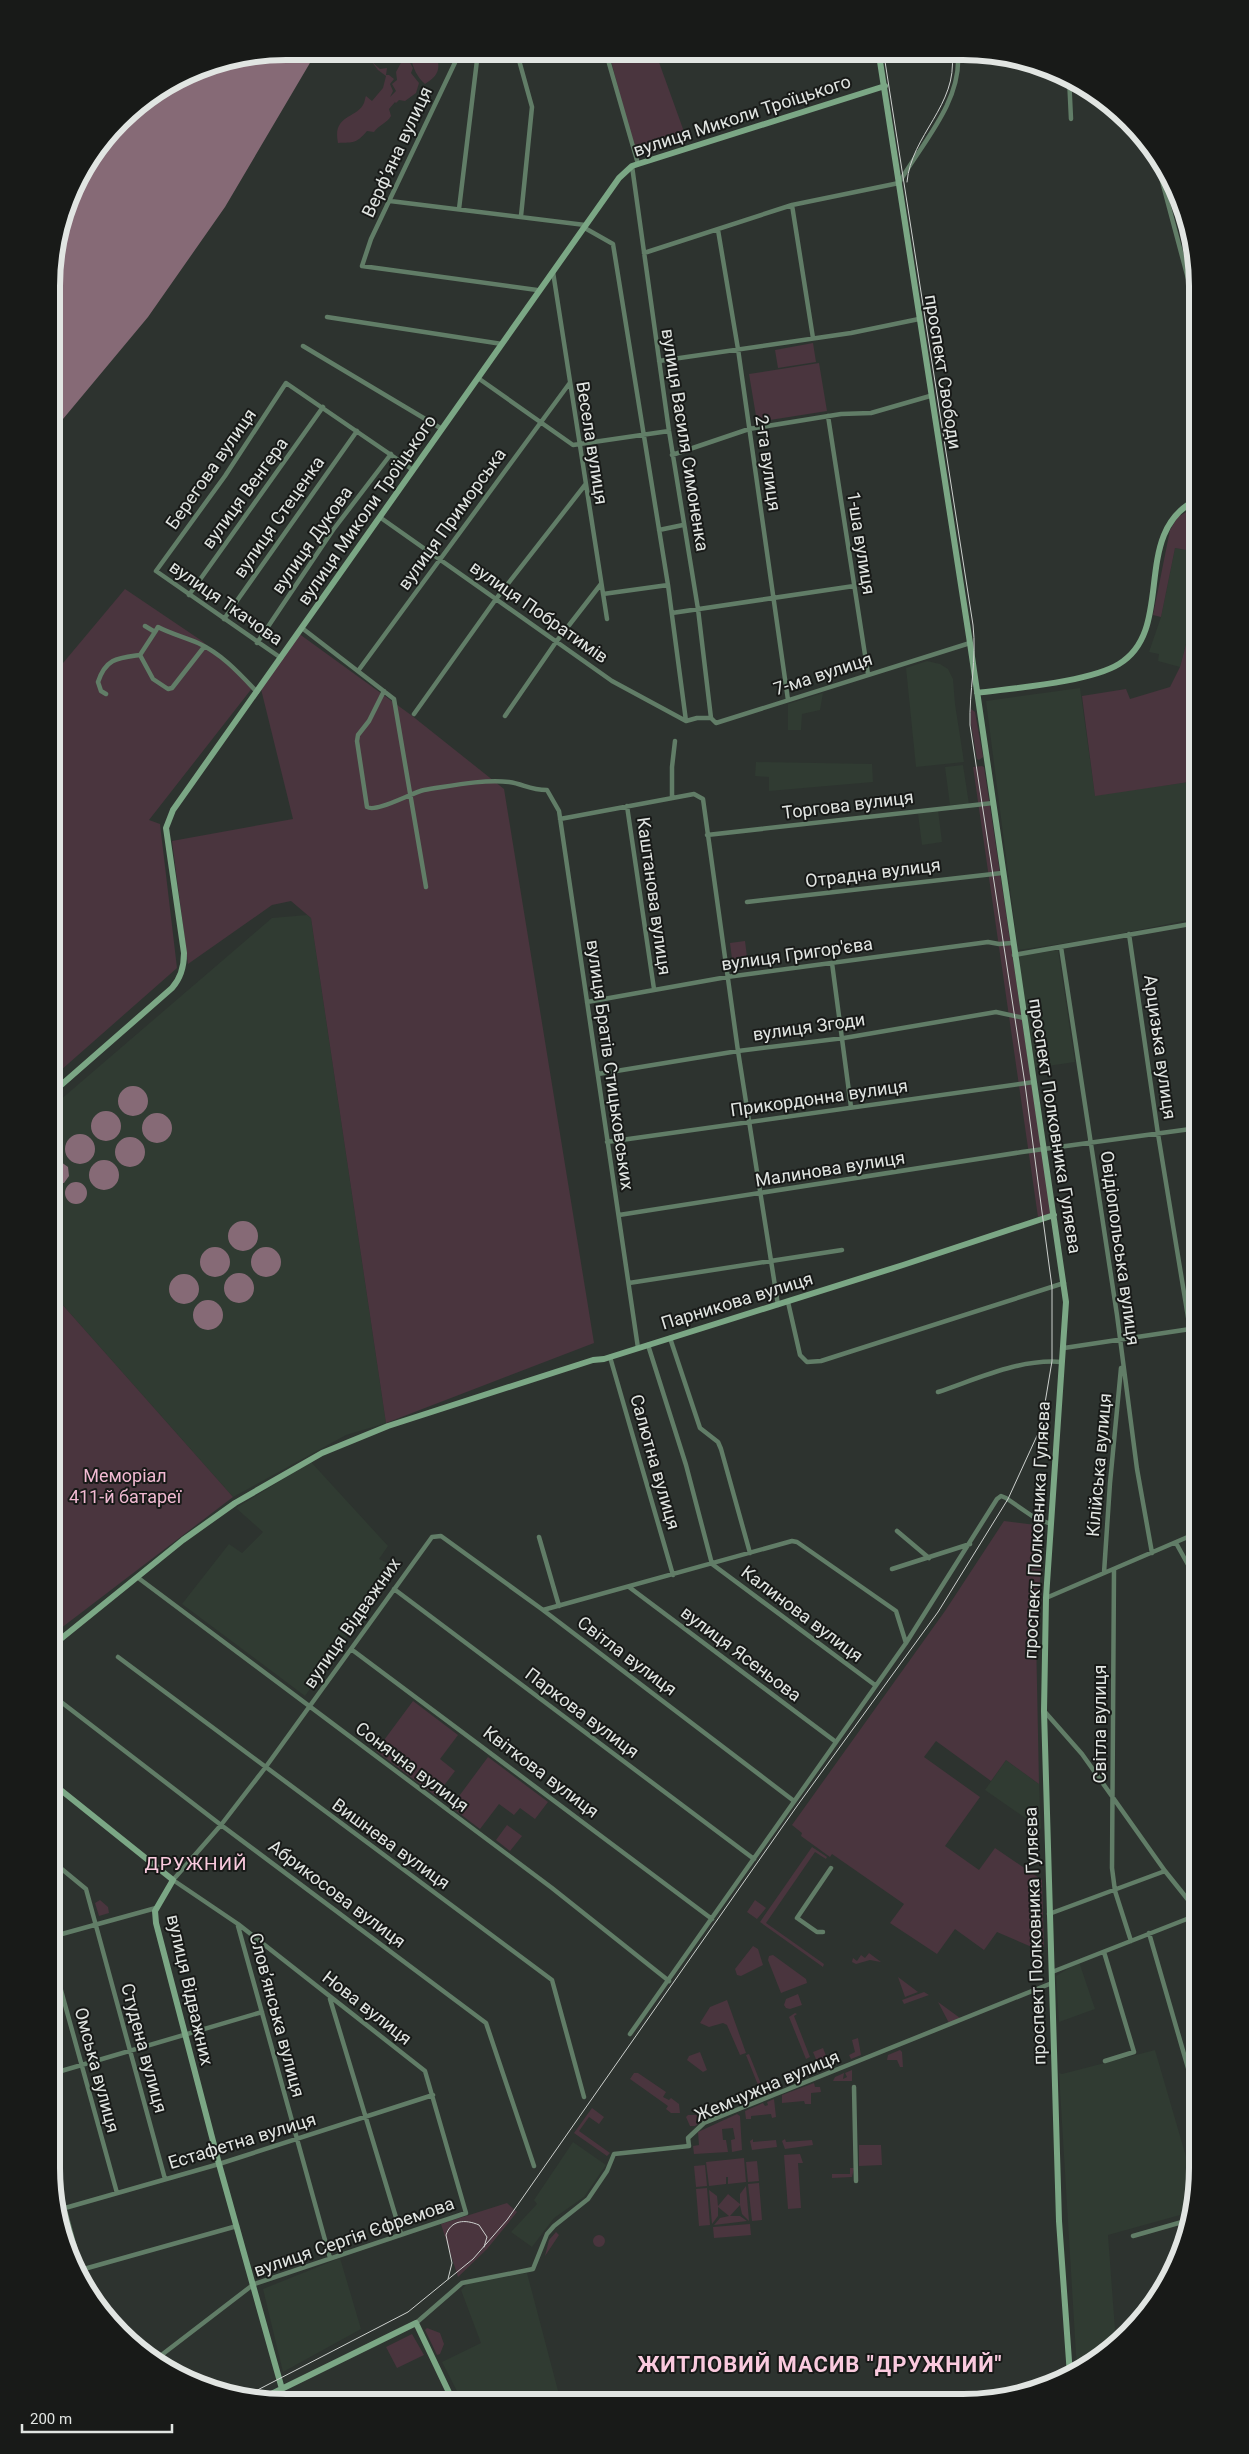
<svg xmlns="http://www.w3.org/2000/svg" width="1249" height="2454" font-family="Roboto,sans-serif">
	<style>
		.built { fill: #303b32 }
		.green { fill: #4a353e }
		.water { fill: #866a76 }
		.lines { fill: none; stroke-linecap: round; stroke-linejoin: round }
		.street { stroke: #617d67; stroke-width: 4.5 }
		.secondary { stroke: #7ba785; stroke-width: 6 }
		.tram { stroke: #cdd1ce; stroke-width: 1 }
		.labels { text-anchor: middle; stroke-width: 4; stroke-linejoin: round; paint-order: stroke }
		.street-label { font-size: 18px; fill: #e1e5e2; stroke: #181a18 }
		.park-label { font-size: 18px; fill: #f1bad2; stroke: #181a18 }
		.neighbourhood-label { font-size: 19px; letter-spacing: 1px; fill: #facade; stroke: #181a18 }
		.district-label { font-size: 22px; font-weight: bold; letter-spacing: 1px; fill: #facade; stroke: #181a18 }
		.rim { fill: none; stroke: #e1e5e2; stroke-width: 6 }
	</style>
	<rect width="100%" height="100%" fill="#2d332f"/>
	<path class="built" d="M1175 548 1192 551 1198 573V600L1180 667 1158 661 1159 654 1149 652 1161 617Z
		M927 661 940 664 948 669 953 679 955 704 964 762 916 767 906 668Z
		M1080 688 1095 795 1189 782 1198 814V918L1093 939 1018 950 986 701Z
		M823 693 820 710 802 714 801 730H788V704Z
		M756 762 872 764 873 782 769 791V777L755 776Z
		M963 765 969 804 950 805 945 767Z
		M938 810 942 842 922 845 918 814Z
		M307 915 311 918 386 1423 346 1435 233 1497 52 1293V1107L272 918Z
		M1058 950 1075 1062 1034 1068 1018 956Z
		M311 1462 388 1546 379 1559 396 1567 305 1696 182 1604 229 1544 242 1553 263 1532 236 1508Z
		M1006 1760 1039 1784 1041 1829 985 1790Z
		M1079 1962 1095 2009 1059 2022 1056 1976Z
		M1155 2050 1196 2191 1191 2212 1108 2235 1116 2343 1094 2363 1077 2371 1059 2073 1062 2074Z
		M573 2142 606 2165 584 2197 554 2218 532 2247 511 2232 537 2204 534 2200Z
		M340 2258 361 2329 283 2372 263 2289Z
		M527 2273 561 2402 462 2401 442 2362 481 2343 461 2290 467 2284Z"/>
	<path class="green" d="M384 52H401L402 56 398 58H389Z
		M417 52H446L438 62C440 73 434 78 425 84 417 77 413 68 411 58Z
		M609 53 656 54 687 140 636 156Z
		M403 59 409 61 413 68 411 73 419 83 416 93 405 101 399 100 396 103 392 99 395 102 389 109 391 116C387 123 379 125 374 132L367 131C356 144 354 142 338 143 332 114 357 119 364 103 365 100 365 98 366 96L372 101 383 88 386 76 378 70 372 62 380 69 387 68 386 75H389L394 79 390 84 393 91 390 97 396 91 392 84 397 80 396 72Z
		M1191 247 1196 277 1191 279 1184 249Z
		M813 343 816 362 778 368 775 350Z
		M819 363 827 411 757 422 749 374Z
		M1198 505V573L1192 551 1175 548 1161 617 1153 615 1170 530 1178 517Z
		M125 589 202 641 253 687 149 820 160 824 177 968 52 1078 53 675Z
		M1198 600V789L1192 791 1189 782 1095 796 1082 696 1126 689 1130 699 1170 687 1180 667Z
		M298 633 411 715 504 789 594 1343 386 1423 311 918 291 901 272 905 188 964 172 841 293 819 261 689Z
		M971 709 975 712 983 757 979 760 977 759 971 724Z
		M982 766 984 767 1051 1213 1038 1217 973 767Z
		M745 941 748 965 733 967 730 943Z
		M52 1293 233 1497 52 1635Z
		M1004 1521 1044 1526 1036 1635 1039 1784 1006 1760 991 1781 936 1741 924 1757 980 1797 945 1846 979 1870 995 1848 1042 1880 1044 1947 1034 1948 997 1932 984 1950 955 1929 937 1954 890 1923 904 1904 832 1854 830 1857 801 1836 802 1833 792 1825 945 1611Z
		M413 1701 458 1735 440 1759 455 1771 436 1796 376 1751Z
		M488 1757 548 1802 535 1819 520 1808 514 1815 499 1804 480 1829 451 1807Z
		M507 1825 522 1836 510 1851 496 1840Z
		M812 1847 827 1857 826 1859 815 1852 766 1923 824 1964 823 1967 760 1922Z
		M100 1900 108 1907 109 1913 99 1916 95 1903Z
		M755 1900 766 1908 757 1919 747 1912Z
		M753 1946 758 1949 763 1965 741 1976 737 1975 735 1969Z
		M869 1953 881 1962 870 1960 856 1964 852 1962 853 1958 857 1961 861 1955 865 1958Z
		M773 1955 806 1979 807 1983 781 1993 768 1960 769 1956Z
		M898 1977 918 1992 905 1997Z
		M924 1992 929 1995 904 2004 902 2000Z
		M798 1994 802 2005 790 2009 786 2008 784 2005 786 1999Z
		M727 2000 746 2053 740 2055 727 2025 723 2023 709 2027 700 2023 710 2007Z
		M938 2002 960 2018 949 2023Z
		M795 2013 797 2014 794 2016 810 2057 806 2059 789 2017Z
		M858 2038 861 2055 851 2059 849 2055 855 2052 852 2040Z
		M823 2048 830 2066 820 2069 813 2052Z
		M900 2050 902 2052 903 2067H900L897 2060H887L888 2055Z
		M700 2052 707 2070 703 2072 687 2060 689 2056Z
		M749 2054 761 2084 758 2085 746 2055Z
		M852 2070V2081H833L835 2077 844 2073 843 2079 847 2077 845 2073Z
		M634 2073H638L666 2092 663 2097 669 2100 671 2098 679 2104 680 2113H671L666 2109 668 2106 630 2079Z
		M814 2083 815 2087H820L821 2092 811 2093V2104H805L804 2101 782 2103V2107V2095Z
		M777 2084 778 2089 762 2094 763 2090Z
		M774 2099 776 2117 772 2118 771 2114 751 2116V2119H746L745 2111 763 2103 765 2106 768 2105 767 2102Z
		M592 2108 604 2117 599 2124 589 2117 579 2131 610 2153 607 2156 574 2133Z
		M737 2114 740 2116 742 2150 732 2152 731 2140 735 2139 733 2128 722 2129 723 2140H726L728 2152 694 2154 693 2146 699 2145 698 2132Z
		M688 2115H696L703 2120 695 2126H690L686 2117Z
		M753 2139V2142L776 2140 777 2147 752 2150 750 2141Z
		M785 2139 786 2142 812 2140 813 2145 785 2149 782 2141Z
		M859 2145H881L882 2165 859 2166Z
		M800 2154 803 2163H798L801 2208 788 2209 784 2155Z
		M744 2158 746 2182 728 2184V2177H726V2184L709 2186 706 2162Z
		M757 2161 759 2181 748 2182 746 2162Z
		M705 2165 707 2186 696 2187 694 2166Z
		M850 2168H854L852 2177 832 2178V2174H850Z
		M759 2183 762 2220 752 2221 748 2184Z
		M746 2186 749 2221 742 2214 740 2205 730 2216H740L747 2221 714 2225 720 2218 729 2216 718 2207V2216L712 2224 709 2190 717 2196 718 2206 728 2194 740 2204V2194Z
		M707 2188 710 2225 699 2226 696 2189Z
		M507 2203 517 2212 487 2249 458 2277 441 2224Z
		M750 2224 751 2235 714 2238 713 2227Z
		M556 2232 559 2235 545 2256 549 2240Z
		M593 2241a6 6 0 1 1 12 0a6 6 0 1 1-12 0Z
		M427 2328 440 2333 444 2344 440 2354 437 2355 425 2330Z
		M412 2334 424 2355 397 2368 386 2347Z"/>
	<path class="water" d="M286 51H317L225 207 148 317 53 431V255L76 182 131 110 196 69Z
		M118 1101a15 15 0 1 1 30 0a15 15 0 1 1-30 0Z
		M91 1126a15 15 0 1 1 30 0a15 15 0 1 1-30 0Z
		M142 1128a15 15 0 1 1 30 0a15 15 0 1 1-30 0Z
		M65 1149a15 15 0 1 1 30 0a15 15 0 1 1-30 0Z
		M115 1152a15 15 0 1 1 30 0a15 15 0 1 1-30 0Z
		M89 1175a15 15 0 1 1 30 0a15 15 0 1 1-30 0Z
		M61 1162 68 1167 69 1176 64 1183H52V1163Z
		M65 1193a11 11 0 1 1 22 0a11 11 0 1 1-22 0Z
		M228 1236a15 15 0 1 1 30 0a15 15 0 1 1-30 0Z
		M200 1262a15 15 0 1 1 30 0a15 15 0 1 1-30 0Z
		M251 1262a15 15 0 1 1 30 0a15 15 0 1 1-30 0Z
		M224 1288a15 15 0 1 1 30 0a15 15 0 1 1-30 0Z
		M169 1289a15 15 0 1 1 30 0a15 15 0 1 1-30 0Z
		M193 1315a15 15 0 1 1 30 0a15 15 0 1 1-30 0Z"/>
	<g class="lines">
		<path class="street" d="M460 52 371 239 362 266 537 290
			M517 53 532 107 521 216
			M606 53 638 164
			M1069 77 1071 119
			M1108 103V104
			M1154 151 1198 316
			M632 166 669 431 698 609 711 718
			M390 201 585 225
			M792 205 813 338
			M459 209 478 52
			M583 227 613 244 668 585 686 721
			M718 230 738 349 788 700
			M644 253 792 205 899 183C921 144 961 103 958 55
			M553 272 607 619
			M1191 289 1198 285
			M327 317 502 344
			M303 346 442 429
			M659 361 851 333 919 319
			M478 378 573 445 669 431
			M828 416 868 674
			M672 455 749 429 841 414 871 413 930 396
			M381 518 612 681 686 721
			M659 530 683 525
			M603 594 668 585
			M189 595 323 407
			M672 613 854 586
			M224 619 357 431
			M145 626 155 632 158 627C171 634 185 637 198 643 222 654 239 673 257 692
			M302 628 394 699 426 887
			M155 632 140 655 153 679 168 689 172 688 204 647
			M257 643 333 530 391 454
			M281 658 156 571 225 476 286 383 413 470
			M358 671 569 384
			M384 691 369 721 358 735 357 741 367 807C376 813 411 793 424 790 451 786 482 779 509 782 524 784 529 790 547 790L559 811 638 1348
			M106 694 101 691 98 682C106 658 118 658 140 655
			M414 714 496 599 585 485
			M505 716 556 642 601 584
			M686 721 697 718H711L716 723 970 643
			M672 798V767L675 741
			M627 806 654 989
			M560 819 694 794 703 799 738 1051 778 1305
			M707 835 993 803
			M747 902 1002 873
			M1129 934 1158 1134 1197 1372
			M1061 947 1117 1315 1137 1469 1152 1553
			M1014 955 1196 923 1198 934
			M832 963 851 1107
			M587 1002 727 977 988 942 999 944 1012 943
			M598 1074 738 1051 844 1038 996 1012 1024 1018
			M607 1142 1034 1082
			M619 1215 1022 1152 1198 1128
			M629 1283 842 1250
			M788 1302 800 1355 807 1362 821 1361 1064 1283
			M670 1338 700 1428 718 1442 721 1449 750 1553
			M648 1345 686 1465 712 1564 875 1685
			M1064 1348 1197 1328
			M610 1357 673 1575
			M938 1392C977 1379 1021 1358 1062 1362
			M897 1531 929 1558
			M539 1537 559 1606
			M1176 1543 1191 1570 1193 1588 1197 1742
			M892 1569 970 1544
			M1114 1569 1112 1868 1115 1891 1131 1941
			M1104 1573 1110 1483 1121 1368
			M137 1577 552 1888 669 1981
			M629 1587 836 1742
			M394 1589 754 1859
			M1046 1598 1197 1533
			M543 1610 792 1541 797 1542 896 1611 906 1643
			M351 1649 712 1919
			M118 1657 552 1980 584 2097
			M52 1695 221 1825 486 2023 534 2166
			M1045 1712 1082 1754 1165 1871 1197 1911
			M52 1861 86 1889 165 2179
			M1049 1914 1165 1871
			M238 1926 330 2258
			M823 1932H817L797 1918 831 1868
			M1149 1933 1197 2099
			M51 1937 156 1908
			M1104 1952 1134 2052 1105 2061
			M51 1954 117 2193
			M1052 1972 1197 1915
			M330 1999 401 2234
			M630 2034 906 1643 997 1499 1001 1496 1006 1498 1035 1518 1051 1524
			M51 2074 262 2012
			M854 2087 856 2181
			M51 2158 80 2266 84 2269 237 2226
			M58 2210 219 2164 433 2095
			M1133 2236 1189 2220
			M416 2323 462 2283 533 2269 547 2234 554 2226 588 2199 607 2171 614 2154 689 2146 688 2138 704 2123 1052 1983
			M155 2360 254 2284 466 2213 425 2071 238 1924 173 1880 221 1825 265 1768 432 1537 441 1536 543 1610 794 1801"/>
		<path class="secondary" d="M879 55 970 643 1066 1302 1046 1598 1044 1711 1059 2221 1070 2375
			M977 693C1013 688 1090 682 1119 664 1177 629 1129 531 1198 499
			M52 1093 172 988C181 978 184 967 184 953L166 828 173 810C322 600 469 388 619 178L632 166 638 164 885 86
			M52 1646 183 1540 235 1503 322 1453 388 1426 593 1360 604 1359 903 1265 1054 1215
			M52 1783 173 1880 155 1911 156 1923 219 2164 282 2389
			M257 2401 416 2323 453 2401"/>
		<path class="tram" d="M907 182C911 135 958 105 952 55
			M448 2279 452 2263 446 2235C451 2220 465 2219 479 2225L487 2237 484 2247
			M244 2397 408 2312 473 2259 507 2220 797 1806 938 1612 1008 1499 1041 1427 1052 1361V1287L1025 1084 970 725C969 691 977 659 973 625L884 55"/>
	</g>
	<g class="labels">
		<g class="street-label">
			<text transform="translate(742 116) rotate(-18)" y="6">вулиця Миколи Троїцького</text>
			<text transform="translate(397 152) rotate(-65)" y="6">Верфʼяна вулиця</text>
			<text transform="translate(943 372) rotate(81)" y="6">проспект Свободи</text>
			<text transform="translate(685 440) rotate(81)" y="6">вулиця Василя Симоненка</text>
			<text transform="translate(592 443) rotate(81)" y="6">Весела вулиця</text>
			<text transform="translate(768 463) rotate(82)" y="6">2-га вулиця</text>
			<text transform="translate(211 469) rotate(-55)" y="6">Берегова вулиця</text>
			<text transform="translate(245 493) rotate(-54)" y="6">вулиця Венгера</text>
			<text transform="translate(367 510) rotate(-55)" y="6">вулиця Миколи Троїцького</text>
			<text transform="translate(279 517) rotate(-55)" y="6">вулиця Стеценка</text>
			<text transform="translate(452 519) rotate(-54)" y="6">вулиця Приморська</text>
			<text transform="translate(312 540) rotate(-55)" y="6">вулиця Дукова</text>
			<text transform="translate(861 543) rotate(81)" y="6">1-ша вулиця</text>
			<text transform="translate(226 603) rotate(35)" y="6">вулиця Ткачова</text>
			<text transform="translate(539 612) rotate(35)" y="6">вулиця Побратимів</text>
			<text transform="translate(823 674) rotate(-18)" y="6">7-ма вулиця</text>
			<text transform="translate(848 805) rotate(-7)" y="6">Торгова вулиця</text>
			<text transform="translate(873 873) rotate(-7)" y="6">Отрадна вулиця</text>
			<text transform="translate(654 896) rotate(82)" y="6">Каштанова вулиця</text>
			<text transform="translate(797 954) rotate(-8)" y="6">вулиця Григор'єва</text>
			<text transform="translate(809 1027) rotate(-8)" y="6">вулиця Згоди</text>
			<text transform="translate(1160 1047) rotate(82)" y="6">Арцизька вулиця</text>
			<text transform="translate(610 1065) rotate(82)" y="6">вулиця Братів Стицьковських</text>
			<text transform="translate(819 1098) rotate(-8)" y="6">Прикордонна вулиця</text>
			<text transform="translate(1055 1126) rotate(81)" y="6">проспект Полковника Гуляєва</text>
			<text transform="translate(830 1169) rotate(-9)" y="6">Малинова вулиця</text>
			<text transform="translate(1120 1248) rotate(82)" y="6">Овідіопольська вулиця</text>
			<text transform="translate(737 1301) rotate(-17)" y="6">Парникова вулиця</text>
			<text transform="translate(655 1462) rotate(74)" y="6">Салютна вулиця</text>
			<text transform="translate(1099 1465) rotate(-85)" y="6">Кілійська вулиця</text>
			<text transform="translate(1037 1530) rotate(-87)" y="6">проспект Полковника Гуляєва</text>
			<text transform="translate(802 1614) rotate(37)" y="6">Калинова вулиця</text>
			<text transform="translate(352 1623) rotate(-55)" y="6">вулиця Відважних</text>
			<text transform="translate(741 1654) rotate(37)" y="6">вулиця Ясеньова</text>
			<text transform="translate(627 1656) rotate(37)" y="6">Світла вулиця</text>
			<text transform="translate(582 1713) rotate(37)" y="6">Паркова вулиця</text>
			<text transform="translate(1100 1724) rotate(-90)" y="6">Світла вулиця</text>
			<text transform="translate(412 1767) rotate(37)" y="6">Сонячна вулиця</text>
			<text transform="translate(541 1772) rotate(37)" y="6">Квіткова вулиця</text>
			<text transform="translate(391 1844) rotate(36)" y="6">Вишнева вулиця</text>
			<text transform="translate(337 1894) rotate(37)" y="6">Абрикосова вулиця</text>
			<text transform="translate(1035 1936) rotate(-92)" y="6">проспект Полковника Гуляєва</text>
			<text transform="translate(190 1990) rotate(77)" y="6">вулиця Відважних</text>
			<text transform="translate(367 2008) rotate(38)" y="6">Нова вулиця</text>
			<text transform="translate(277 2015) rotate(75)" y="6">Словʼянська вулиця</text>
			<text transform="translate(144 2048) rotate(75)" y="6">Студена вулиця</text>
			<text transform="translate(97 2070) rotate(75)" y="6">Омська вулиця</text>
			<text transform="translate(767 2086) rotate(-23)" y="6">Жемчужна вулиця</text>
			<text transform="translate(242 2141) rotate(-17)" y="6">Естафетна вулиця</text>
			<text transform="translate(354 2237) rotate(-19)" y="6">вулиця Сергія Єфремова</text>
		</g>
		<g class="park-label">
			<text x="125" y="1482">Меморіал<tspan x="125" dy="21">411-й батареї</tspan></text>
		</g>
		<g class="neighbourhood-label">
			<text x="196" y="1870">ДРУЖНИЙ</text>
		</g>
		<g class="district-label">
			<text x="820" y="2372">ЖИТЛОВИЙ МАСИВ "ДРУЖНИЙ"</text>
		</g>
	</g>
	<path d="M0 0H1249V2454H0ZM286 60H963A226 226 0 0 1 1189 286V2168A226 226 0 0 1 963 2394H286A226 226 0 0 1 60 2168V286A226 226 0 0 1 286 60Z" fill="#181a18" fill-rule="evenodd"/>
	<path class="rim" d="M286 60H963A226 226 0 0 1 1189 286V2168A226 226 0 0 1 963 2394H286A226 226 0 0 1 60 2168V286A226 226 0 0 1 286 60Z"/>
	<path d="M22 2424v8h150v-8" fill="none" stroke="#e1e5e2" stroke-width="2.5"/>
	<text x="30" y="2424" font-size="15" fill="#e1e5e2" stroke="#181a18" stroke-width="4" paint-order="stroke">200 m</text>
</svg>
